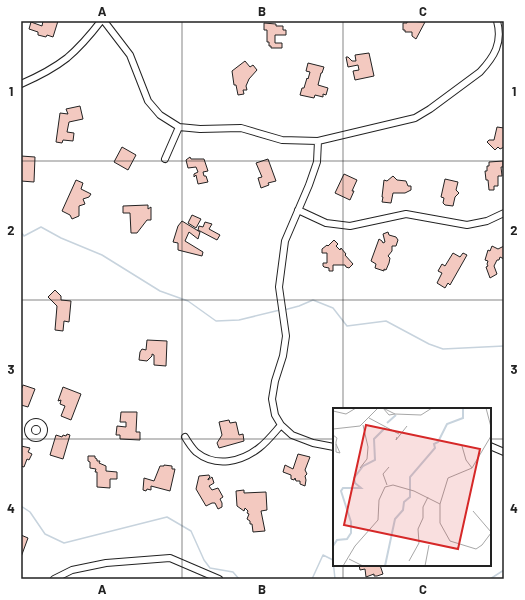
<svg xmlns="http://www.w3.org/2000/svg" width="525" height="600" font-family="Barlow,sans-serif">
	<style>
		.lines { fill: none; stroke-linecap: round; stroke-linejoin: round }
		.stream { stroke: #c7d3dd; stroke-width: 1.5 }
		.building { fill: #f3c9c0; stroke: #222 }
		.minor-casing { stroke: #222; stroke-width: 8 }
		.minor { stroke: #fff; stroke-width: 6 }
		.grid { fill: none; stroke: #222; stroke-width: 1; stroke-opacity: 0.55 }
		.inset-river { fill: none; stroke: #c7d3dd; stroke-width: 2 }
		.inset-road { fill: none; stroke: #a7a7a7; stroke-width: 1 }
		.view { fill: #d62828; fill-opacity: 0.15; stroke: #d62828; stroke-width: 2 }
		.inset-edge { fill: none; stroke: #222; stroke-width: 2 }
		.neatline { fill: none; stroke: #222; stroke-width: 1.5 }
		.grid-label { font-size: 13px; text-anchor: middle; font-weight: bold; fill: #222 }
	</style>
	<rect width="100%" height="100%" fill="#fff"/>
	<g class="lines">
		<path class="stream" d="M21 232 24 236 41 227 61 238 102 255 160 291 188 301 216 321 239 320 280 310
			M284 310 299 306 313 300 333 308 347 326 386 321 429 344 443 349 504 346
			M21 506 30 512 45 534 64 543 167 517 191 531 204 560 210 568 233 572 239 579
			M312 579 323 555 333 560 335 579
			M490 579 504 570"/>
	</g>
	<path class="building" d="M43 21H58L53 37 47 35 46 37 38 35V32L29 29 31 22 42 26Z
		M407 21 425 22 416 39 412 36V32H405V30H403V23H407Z
		M264 23 276 24V26H283V30H286V35H275V43H282V48H271V46H269V42H267V30H264Z
		M369 53 374 76 355 80 353 71 359 70 358 65 348 67 346 57H348L352 61H356L355 55Z
		M245 61 250 67 253 65 257 70 249 79 246 86 247 90H243L244 94 238 95 236 85H234L232 71Z
		M308 63 324 67 322 73H321L318 85 328 88 326 95 323 94V97L315 95 314 98 300 95 302 88H304L307 78 308 79 310 72 306 71Z
		M80 106 83 119 69 122 67 132 74 133 73 141 63 140 62 143 56 142 60 113 68 114 66 109Z
		M497 127 504 128V147L500 149 498 147 495 150 487 142 489 140H494Z
		M122 147 136 155 128 170 114 162Z
		M21 156 35 157 34 182 21 181Z
		M190 157 191 159H204L208 171 203 172 204 176H206L208 182 198 184 196 175 194 177V174L198 172 196 167 188 168 186 160Z
		M268 159 276 181 268 183 269 185 261 188 258 178 262 177 256 163Z
		M503 161V167H501L502 176H498V186H494V190H489L488 180H486L485 171H487V166H489V162Z
		M344 174 357 180 352 191H354L350 200 335 193Z
		M393 176 397 180 406 181 408 186H411V190L405 193H393L391 203 382 202 383 197H382L384 180 387 181Z
		M445 179 458 182 456 190 459 193 455 197 453 206 445 205 443 203 444 198 441 197Z
		M76 180 83 183 81 189 91 194 89 197 83 199 85 204 79 206V216L72 219 70 215 62 211Z
		M148 205V209L151 207V220H147L137 233H131L130 213H123V206Z
		M192 215 201 219 196 228 188 223Z
		M182 221 200 232 198 239 189 232 185 241 203 252 202 256 178 250V243L173 242 178 226Z
		M205 222 212 224 209 229 220 235 217 240 198 230 199 226 203 227Z
		M388 232 389 235 396 237 398 240 396 246H392V251L388 256 390 258 389 263 386 270 384 269V271L375 268 376 264 371 261 379 239 382 241 383 243 385 242 383 234Z
		M334 240 338 244 336 246 340 250 341 248 346 254 345 255 353 264 349 268 346 267 345 265H333V271H329V268L324 267 323 266V263H327V253H322V249L327 245 328 246Z
		M492 246 498 249 504 246V259L500 257 499 260H497L494 266 497 274 490 278 486 267 488 266 487 264 488 261 485 260 488 250 490 251Z
		M453 253 460 257 463 253 467 255 450 285 448 283 445 288 437 283 442 273 438 271 442 264 445 266Z
		M55 290 61 296V300L71 301 69 322 64 321 63 331 55 330 57 306 48 297Z
		M147 340 167 341 166 366 154 365V355L152 354V356L147 361 139 360 140 352 142 349 146 350Z
		M23 385 35 389 28 407 21 405V390Z
		M63 387 81 394 71 420 61 416 65 406 60 404 61 400 58 401Z
		M121 412H137L136 432H140V440L120 439V435H116L117 426 126 427V422H120Z
		M229 420 230 423 236 422 239 435 243 434 244 441 219 448 217 443 222 435 219 422Z
		M67 434 70 435 63 459 50 455 56 435 62 437 63 435 66 436Z
		M21 446 30 448 28 452 32 454 29 460 27 459 24 467 21 466Z
		M298 454 310 457 305 470 307 474 305 476 306 480 305 486 300 484V481H296L295 478 294 480 291 479V475L283 472 285 465 293 469Z
		M88 456H95V458L97 459V461H100L99 463 106 466V471L117 472V479H110V488L97 487V472H95L96 469 90 468V462L88 461Z
		M164 465 172 466V469H175L170 491 151 486V490L147 489 146 491 143 490 144 478 154 481 160 466H164Z
		M209 475 210 477 208 479V480L212 477 214 483 209 486 212 490 218 488 223 497 220 499 222 503V507L218 509 215 503H212L206 506 196 489 199 476Z
		M244 490V493L266 492 267 510 261 511 265 531 253 532 252 524H250V521L247 519 249 514 247 513 248 511 245 508 244 511 237 506 236 491Z
		M21 535 28 538 21 557Z
		M359 565H380L383 574 377 576H374V574L366 577 365 569 360 570Z"/>
	<g class="lines">
		<g class="minor-casing">
			<path id="minor" d="M104 21 130 55 148 101 160 115 179 127 200 129 241 128 282 140 318 141 317 162 309 185 285 241 279 287 286 336 283 356 275 381 272 399 275 415 281 425 292 435 313 443 334 447
				M21 84C37 77 53 69 67 58 80 47 91 34 101 21
				M318 141 415 118 430 109 480 72C494 57 503 43 497 21
				M165 159 179 127
				M298 210 326 223 350 226 406 214 467 225 487 221 504 213
				M28 430a8 8 0 1 1 16 0a8 8 0 1 1-16 0Z
				M185 437C188 442 192 448 196 452 216 468 241 462 259 448 267 442 274 433 281 425
				M490 446 504 452
				M54 579 72 570 106 563 170 558 219 579"/>
		</g>
		<use href="#minor" class="minor"/>
	</g>
	<path class="grid" d="M182 21V579M343 21V409M21 161H504M21 300H504M21 439H334M490 439H504M343 565V579"/>
	<g transform="translate(333 408)">
		<rect width="158" height="158" fill="#fff"/>
		<path class="inset-river" d="M54 15 63 7M0 138 4 132 14 131 18 125V114L8 83 10 80H28L22 75 21 70 30 58 42 52 41 31 52 20M52 158 62 111 70 102 71 94 77 89V69L102 40 101 36 105 34 114 16 130 10V0"/>
		<path class="inset-road" d="M50 0 56 7 62 6 50 0M153 0 158 19M0 3 13 6 23 0M62 6 88 7 99 0M36 10 66 26M0 21 27 18 45 0M0 27 4 30 3 34V44L7 45 3 36M64 29 63 32 74 18M129 38 133 52 139 60M27 60 34 51 35 39 30 17M54 77 50 66 56 59M107 96V115L117 133 143 141 149 137 158 125M140 103 158 124M16 151 30 158M76 153 86 135 85 121 90 110V99L95 89M10 158 22 138 45 112 46 92 52 79 60 77 81 83 107 96 115 70 139 60 158 28M92 158 96 137"/>
		<path class="view" d="M33 17 147 41 125 141 11 117Z"/>
		<rect width="158" height="158" class="inset-edge"/>
	</g>
	<rect width="525" height="600" fill="none" stroke="#ffffff" stroke-width="44"/>
	<rect x="22" y="22" width="481" height="556" class="neatline"/>
	<g class="grid-label">
		<text x="102" y="16">A</text>
		<text x="262" y="16">B</text>
		<text x="423" y="16">C</text>
		<text x="11" y="96">1</text>
		<text x="514" y="96">1</text>
		<text x="11" y="235">2</text>
		<text x="514" y="235">2</text>
		<text x="11" y="374">3</text>
		<text x="514" y="374">3</text>
		<text x="11" y="513">4</text>
		<text x="514" y="513">4</text>
		<text x="102" y="594">A</text>
		<text x="262" y="594">B</text>
		<text x="423" y="594">C</text>
	</g>
</svg>
